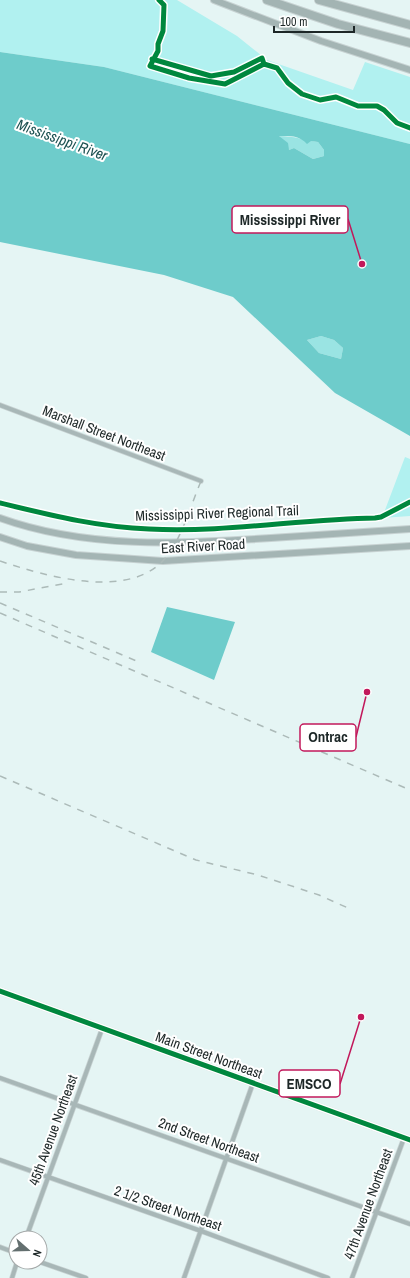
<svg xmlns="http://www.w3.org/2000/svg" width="410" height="1278" font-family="'Archivo Narrow',sans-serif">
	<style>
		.green { fill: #b1f1f0 }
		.forest { fill: #9ae4e3 }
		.water { fill: #6ecccb; fill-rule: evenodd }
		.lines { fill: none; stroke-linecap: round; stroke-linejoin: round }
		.street-casing { stroke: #c7d2d2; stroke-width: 5.5 }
		.secondary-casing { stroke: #c7d2d2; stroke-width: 8 }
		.highway-casing { stroke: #c7d2d2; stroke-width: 10 }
		.street { stroke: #a8b7b7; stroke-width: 4 }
		.secondary { stroke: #a4b5b4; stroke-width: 6 }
		.highway { stroke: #a3b4b3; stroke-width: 8 }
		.rail { stroke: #acbab8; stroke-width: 1.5; stroke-dasharray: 7 7; stroke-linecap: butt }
		.cycleway-casing { stroke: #fff; stroke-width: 8 }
		.cycleway { stroke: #00873e; stroke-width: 5 }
		.labels { text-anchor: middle; stroke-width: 4; stroke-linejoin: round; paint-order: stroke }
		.street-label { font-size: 14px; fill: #1d2727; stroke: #fff }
		.water-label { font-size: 15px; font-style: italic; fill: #1c5151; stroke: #fff }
		.leader { fill: none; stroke: #c2185b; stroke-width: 1.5 }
		.callout-dot { fill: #c2185b; stroke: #fff; stroke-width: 1.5 }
		.callout { fill: #fff; stroke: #c2185b; stroke-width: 1.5 }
		.callout-label { font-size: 15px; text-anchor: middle; font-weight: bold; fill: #1d2727 }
	</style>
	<rect width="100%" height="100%" fill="#e5f5f4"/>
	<path class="green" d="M0 0H177L237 36 267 60 353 90 365 62 410 77V144L104 67 0 52Z
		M405 457 410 459V516L382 518Z"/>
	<path class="forest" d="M279 136C293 136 305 140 318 142L324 150V156L313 159 294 148 289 150Z
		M321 336 334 340 343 348 341 359 319 353 307 340Z"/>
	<path class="water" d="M0 52 104 67 410 144V436L335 393 233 297 164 275 0 242ZM279 136C290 136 299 135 307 144L311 141 318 142 324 150V156L313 159 294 148 289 150 288 143ZM321 336 334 340 343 348 341 359 319 353 307 340Z
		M167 607 235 622 214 680 151 652Z"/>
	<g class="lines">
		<g class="street-casing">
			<path id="street" d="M0 405 201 481
				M0 1078 410 1224
				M0 1160 201 1231 328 1278
				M26 1238 102 1029
				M0 1247 16 1253
				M40 1262 86 1278
				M12 1278 17 1262
				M184 1278 253 1083
				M352 1278 404 1138"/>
		</g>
		<g class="secondary-casing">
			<path id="secondary" d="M214 0 321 41 410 70
				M0 518C86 549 181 544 271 538 317 535 364 532 410 529
				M0 537 27 546 76 555 163 561 410 546
				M0 991 410 1140"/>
		</g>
		<g class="highway-casing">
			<path id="highway" d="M267 0 338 24 410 43
				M319 0 410 25"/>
		</g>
		<use href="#street" class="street"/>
		<use href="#secondary" class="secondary"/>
		<use href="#highway" class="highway"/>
		<path class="rail" d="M0 561C45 576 132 602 167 556 182 537 191 505 201 481
			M0 592H19L68 583
			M0 603 139 662
			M0 613 410 790
			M0 776 196 860 258 875 319 895 348 908"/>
		<g class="cycleway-casing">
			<path id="cycleway" d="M159 0 164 5 163 31 158 44V51L150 66 189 78 225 84 264 64 277 68 288 83 302 94 320 100 336 97 358 106H377L384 110 397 123 410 128
				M152 59 211 76 234 72 262 58 264 64
				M0 503C50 515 97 527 149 529 224 533 300 519 375 518L381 517 410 502
				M0 991 410 1140"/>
		</g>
		<use href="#cycleway" class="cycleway"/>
	</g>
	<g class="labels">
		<g class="street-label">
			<text transform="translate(104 433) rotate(21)" y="5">Marshall Street Northeast</text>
			<text transform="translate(217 513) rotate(-2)" y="5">Mississippi River Regional Trail</text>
			<text transform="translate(203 546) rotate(-3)" y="5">East River Road</text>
			<text transform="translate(209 1055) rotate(20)" y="5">Main Street Northeast</text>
			<text transform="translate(53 1130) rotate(-70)" y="5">45th Avenue Northeast</text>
			<text transform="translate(209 1140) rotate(20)" y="5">2nd Street Northeast</text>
			<text transform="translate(368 1204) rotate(-70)" y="5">47th Avenue Northeast</text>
			<text transform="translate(168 1208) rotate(19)" y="5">2 1/2 Street Northeast</text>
		</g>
		<g class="water-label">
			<text transform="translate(62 140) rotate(20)" y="5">Mississippi River</text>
		</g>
	</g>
	<path class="leader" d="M362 264L348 219M367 692L356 737M361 1017L340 1084"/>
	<g class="callout-dot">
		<circle cx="362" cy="264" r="4"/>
		<circle cx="367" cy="692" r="4"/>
		<circle cx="361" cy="1017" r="4"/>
	</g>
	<g class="callout">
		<rect x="232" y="206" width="116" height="27" rx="4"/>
		<rect x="300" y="724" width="56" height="27" rx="4"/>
		<rect x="279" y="1070" width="61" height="27" rx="4"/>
	</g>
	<g class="callout-label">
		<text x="290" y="225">Mississippi River</text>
		<text x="328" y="742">Ontrac</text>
		<text x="309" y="1089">EMSCO</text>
	</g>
	<g transform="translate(28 1250) rotate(110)"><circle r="19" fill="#ffffff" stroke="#a5a9a9"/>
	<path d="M0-3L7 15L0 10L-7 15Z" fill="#636f6f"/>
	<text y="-6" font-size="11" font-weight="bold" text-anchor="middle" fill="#1d2727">N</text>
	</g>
	<path d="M274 26v6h80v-6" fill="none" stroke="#1d2727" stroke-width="2"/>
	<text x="280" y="26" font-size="12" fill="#1d2727" stroke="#ffffff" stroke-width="3" paint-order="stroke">100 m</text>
</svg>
